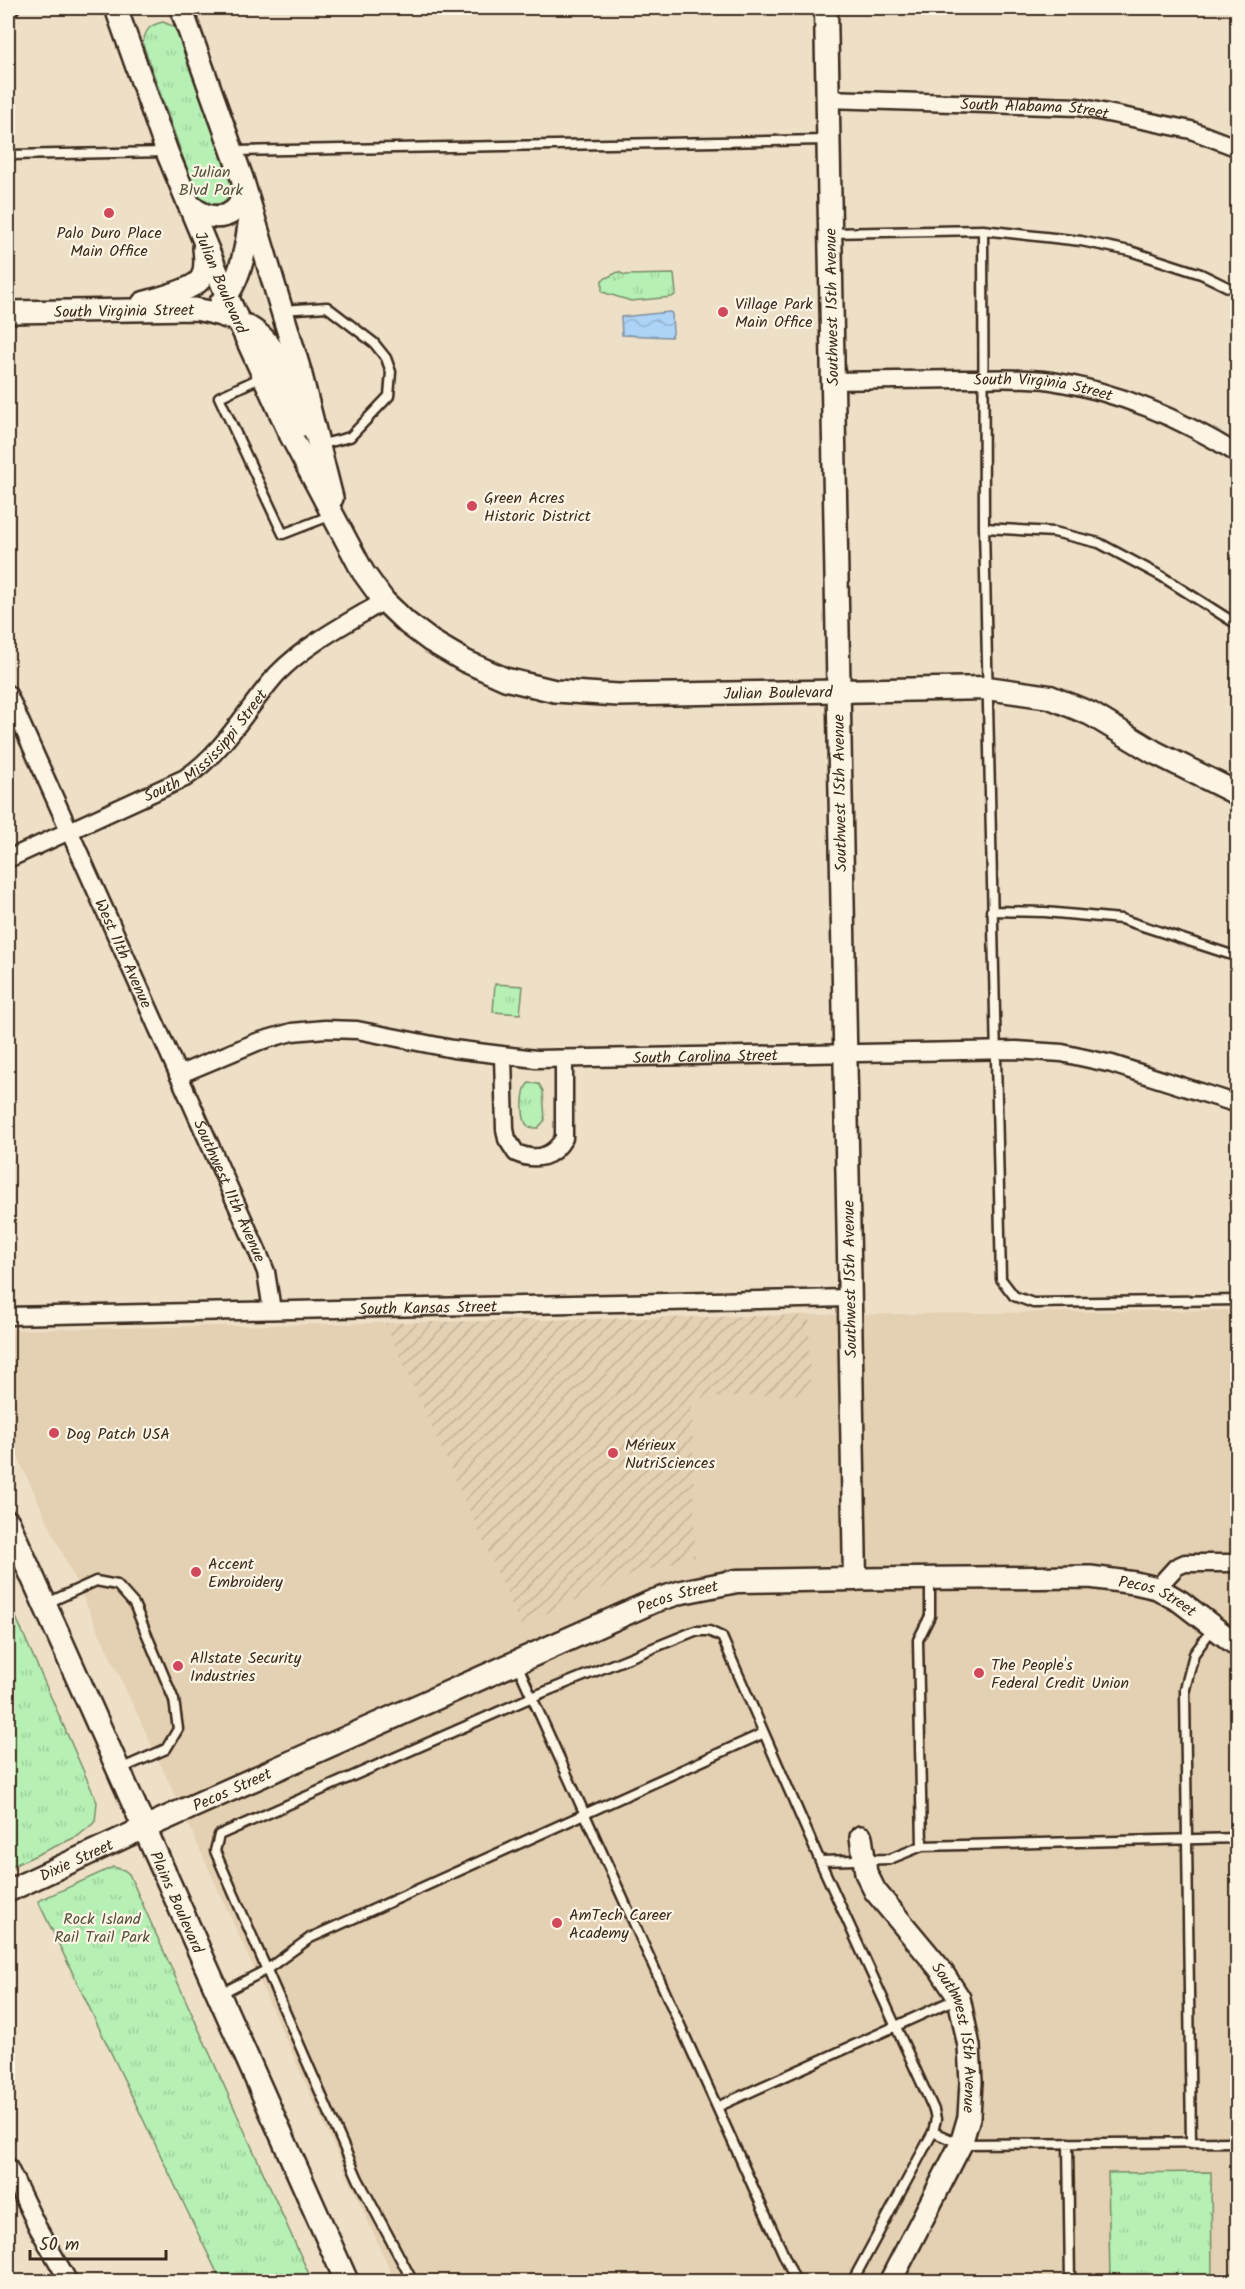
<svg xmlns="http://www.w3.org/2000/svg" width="1245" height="2289" font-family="Kalam,sans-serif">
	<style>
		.built { fill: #e4d0b2 }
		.industrial { fill: url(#industrial-furrows) }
		.grass { fill: url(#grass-tufts); stroke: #788d69; stroke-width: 1.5 }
		.water { fill: url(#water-waves); stroke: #7f90a0; stroke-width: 1.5 }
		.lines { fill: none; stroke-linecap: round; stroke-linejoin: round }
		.service-casing { stroke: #3b2a1e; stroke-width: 13 }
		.minor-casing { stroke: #3b2a1e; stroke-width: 21 }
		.tertiary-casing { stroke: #3b2a1e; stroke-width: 26 }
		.secondary-casing { stroke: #3b2a1e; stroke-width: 27 }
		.service { stroke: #fcf5e5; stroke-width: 8 }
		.minor { stroke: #fcf5e5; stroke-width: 16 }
		.tertiary { stroke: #fcf5e5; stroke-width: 21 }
		.secondary { stroke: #fcf5e5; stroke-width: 22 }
		.poi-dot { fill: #d1495b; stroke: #fcf5e5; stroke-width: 2 }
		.labels { text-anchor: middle; stroke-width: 4.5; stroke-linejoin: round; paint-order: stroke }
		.street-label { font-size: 16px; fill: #3b2a1e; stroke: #fcf5e5 }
		.park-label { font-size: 16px; fill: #54523c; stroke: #fcf5e5 }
		.poi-label { font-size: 16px; fill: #3b2a1e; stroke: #fcf5e5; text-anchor: start }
	</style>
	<defs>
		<pattern id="industrial-furrows" width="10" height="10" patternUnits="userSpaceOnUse" patternTransform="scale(1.5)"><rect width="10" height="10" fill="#e4d0b2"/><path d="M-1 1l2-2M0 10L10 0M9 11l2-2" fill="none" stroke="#c4b399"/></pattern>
		<pattern id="grass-tufts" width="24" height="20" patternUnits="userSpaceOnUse" patternTransform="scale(1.5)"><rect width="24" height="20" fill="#b6f0b4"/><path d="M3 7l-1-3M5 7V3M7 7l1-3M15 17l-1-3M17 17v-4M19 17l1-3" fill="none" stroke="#9dce9a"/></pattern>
		<pattern id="water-waves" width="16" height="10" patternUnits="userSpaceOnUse" patternTransform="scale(1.5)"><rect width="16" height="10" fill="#add4f7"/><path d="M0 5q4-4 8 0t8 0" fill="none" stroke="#96b6d3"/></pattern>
	</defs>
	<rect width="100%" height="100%" fill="#eedfc7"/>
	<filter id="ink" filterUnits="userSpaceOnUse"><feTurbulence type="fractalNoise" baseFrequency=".0167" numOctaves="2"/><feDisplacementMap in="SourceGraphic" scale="12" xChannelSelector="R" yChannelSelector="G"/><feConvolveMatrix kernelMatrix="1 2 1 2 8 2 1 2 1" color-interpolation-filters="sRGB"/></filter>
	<g filter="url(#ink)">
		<path class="built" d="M1237 1310V2281H395L193 1834 8 1436V1330L821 1315Z"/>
		<path class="industrial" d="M809 1315 810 1394 692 1398 695 1557 635 1573 521 1625 385 1323Z"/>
		<path class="grass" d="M163 22 173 26 177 32 231 182C231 205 217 208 198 200L143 44C145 30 149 25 163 22Z
			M618 272 625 275 674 274 676 294 672 297 631 301 602 292V280Z
			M495 984 523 986 520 1014 493 1012Z
			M529 1083 539 1084 543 1091 545 1120 538 1128C533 1128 531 1129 528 1126 521 1121 521 1089 529 1083Z
			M8 1599 97 1802 95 1822 78 1836 8 1868Z
			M113 1867 124 1870 129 1874 312 2281H221L38 1901Z
			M1211 2172 1212 2281H1110L1108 2173Z"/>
		<path class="water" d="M670 312 672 314 673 334 671 337 622 335 621 317Z"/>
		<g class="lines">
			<g class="service-casing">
				<path id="service" d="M234 151 827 140
					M8 155 166 152
					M983 230 984 528 1001 1279 1014 1296 1033 1303 1238 1300
					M830 233 983 230 1081 241 1130 251 1201 274 1238 292
					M282 310 327 307 374 343 386 358 391 372 389 396 350 437 319 445
					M262 377 219 397 283 534 332 515
					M984 528 1054 532 1099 543 1161 576 1238 625
					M991 911 1045 912 1121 919 1238 957
					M45 1604 96 1581 117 1585 134 1604 174 1700 178 1729 166 1749 118 1770
					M517 1664 796 2282
					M922 1846 918 1640 930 1616V1578
					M820 1861 934 2110 936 2119 933 2132 852 2282
					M220 1994 266 1970 310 1938 764 1733
					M717 2107 958 1998
					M933 2132 961 2144 1238 2142
					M1068 2143 1070 2282
					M1191 2143 1185 1689 1194 1654 1213 1628
					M413 2282 358 2179 215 1851 219 1835 532 1697 695 1631H709L722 1637 820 1861 890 1859 922 1846 1238 1838"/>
			</g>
			<g class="minor-casing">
				<g id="minor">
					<path d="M8 8H10"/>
					<path id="s1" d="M827 99 1078 107 1191 130 1238 148"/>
					<path id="s2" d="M832 381C877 380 921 380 965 379 993 379 1024 377 1052 381 1120 392 1179 418 1238 454"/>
					<path id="s3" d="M8 694 257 1250 266 1272 272 1310"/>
					<path id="s4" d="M8 859 185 778C225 751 246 709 277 674 306 644 349 622 384 601"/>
					<path d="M503 1056 505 1129 507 1139 516 1153C537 1162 553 1157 564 1138V1059"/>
					<path id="s5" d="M178 1075 257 1042 292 1032 325 1029 357 1030 453 1049 536 1059 1016 1050 1062 1053 1112 1064 1238 1104"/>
					<path id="s6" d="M8 1316 849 1298"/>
					<path d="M1157 1588 1176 1567 1185 1563H1238"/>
					<path d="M8 2166 38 2228 69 2282"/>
				</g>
			</g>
			<g class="tertiary-casing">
				<g id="tertiary">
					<path id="s7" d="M116 8 167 152 227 296 290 434 363 572 384 601 407 623 431 641 465 661 505 679 555 691 618 695 838 691"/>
					<path d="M181 8 242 178 300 371 332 498"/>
					<path d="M188 203C211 227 246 219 243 183"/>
					<path d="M221 302C241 283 248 240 250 213"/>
					<path d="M143 303C156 299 192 290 200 280 207 271 205 258 204 248"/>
					<path id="s8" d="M8 312 195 309C223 314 259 325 274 352 286 375 291 402 304 425"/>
					<path id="s9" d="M855 1579 1090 1577 1135 1583 1157 1588 1181 1602 1238 1646"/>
					<path id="s10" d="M861 1837 866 1873 875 1891 940 1969 959 1998 969 2046 971 2082 969 2117 961 2144 890 2282"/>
					<path id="s11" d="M8 1891 144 1828"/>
				</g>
			</g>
			<g class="secondary-casing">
				<g id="secondary">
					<path d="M838 691 987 688 1050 697 1091 714 1154 752 1238 794"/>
					<path id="s12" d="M8 1522 347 2282"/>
					<path id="s13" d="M144 1828 654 1601 682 1592 737 1581 855 1579 826 8"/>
				</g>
			</g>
			<use href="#service" class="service"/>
			<use href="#minor" class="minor"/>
			<use href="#tertiary" class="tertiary"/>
			<use href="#secondary" class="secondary"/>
		</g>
	</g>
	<g class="poi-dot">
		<circle cx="109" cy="213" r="6"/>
		<circle cx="723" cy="312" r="6"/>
		<circle cx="472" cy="506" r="6"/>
		<circle cx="54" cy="1433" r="6"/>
		<circle cx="613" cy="1453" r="6"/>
		<circle cx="196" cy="1572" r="6"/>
		<circle cx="178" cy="1666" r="6"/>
		<circle cx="979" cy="1673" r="6"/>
		<circle cx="557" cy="1923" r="6"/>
	</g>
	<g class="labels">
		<g class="street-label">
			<text dy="6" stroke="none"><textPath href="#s1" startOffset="208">South Alabama Street</textPath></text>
			<text dy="6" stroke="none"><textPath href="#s7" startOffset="294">Julian Boulevard</textPath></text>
			<text transform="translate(831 307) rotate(-91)" y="6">Southwest 15th Avenue</text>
			<text dy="6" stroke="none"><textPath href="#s8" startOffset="116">South Virginia Street</textPath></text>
			<text dy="6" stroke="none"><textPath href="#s2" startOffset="212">South Virginia Street</textPath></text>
			<text dy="6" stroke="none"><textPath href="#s7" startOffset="1072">Julian Boulevard</textPath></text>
			<text dy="6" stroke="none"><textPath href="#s4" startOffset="231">South Mississippi Street</textPath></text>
			<text transform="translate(839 793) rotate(-91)" y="6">Southwest 15th Avenue</text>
			<text dy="6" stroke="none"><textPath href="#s3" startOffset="284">West 11th Avenue</textPath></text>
			<text dy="6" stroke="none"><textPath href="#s5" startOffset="538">South Carolina Street</textPath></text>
			<text dy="6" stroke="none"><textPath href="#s3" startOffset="544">Southwest 11th Avenue</textPath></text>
			<text transform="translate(849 1279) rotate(-91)" y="6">Southwest 15th Avenue</text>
			<text dy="6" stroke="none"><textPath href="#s6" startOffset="420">South Kansas Street</textPath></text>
			<text dy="6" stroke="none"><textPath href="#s13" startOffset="582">Pecos Street</textPath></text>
			<text dy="6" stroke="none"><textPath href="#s9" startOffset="306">Pecos Street</textPath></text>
			<text dy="6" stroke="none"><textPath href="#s13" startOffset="96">Pecos Street</textPath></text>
			<text dy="6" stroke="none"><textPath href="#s11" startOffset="75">Dixie Street</textPath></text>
			<text dy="6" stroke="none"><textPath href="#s12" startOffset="416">Plains Boulevard</textPath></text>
			<text dy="6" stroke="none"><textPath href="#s10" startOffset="230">Southwest 15th Avenue</textPath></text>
		</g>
		<g class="park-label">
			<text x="211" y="177">Julian<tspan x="211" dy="18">Blvd Park</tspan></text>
			<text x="102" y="1924">Rock Island<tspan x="102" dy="18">Rail Trail Park</tspan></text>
		</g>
		<g class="poi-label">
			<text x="109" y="238" text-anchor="middle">Palo Duro Place<tspan x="109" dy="18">Main Office</tspan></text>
			<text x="735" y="309">Village Park<tspan x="735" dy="18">Main Office</tspan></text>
			<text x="484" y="503">Green Acres<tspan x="484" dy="18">Historic District</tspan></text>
			<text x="66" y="1439">Dog Patch USA</text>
			<text x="625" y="1450">Mérieux<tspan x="625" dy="18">NutriSciences</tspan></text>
			<text x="208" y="1569">Accent<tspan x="208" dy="18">Embroidery</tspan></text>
			<text x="190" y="1663">Allstate Security<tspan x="190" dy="18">Industries</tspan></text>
			<text x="991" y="1670">The People's<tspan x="991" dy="18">Federal Credit Union</tspan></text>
			<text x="569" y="1920">AmTech Career<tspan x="569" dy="18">Academy</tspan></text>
		</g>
	</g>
	<rect width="1245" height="2289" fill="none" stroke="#fcf5e5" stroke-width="30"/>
	<rect x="15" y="15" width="1215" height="2259" fill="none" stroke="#3b2a1e" stroke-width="2" filter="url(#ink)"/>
	<path d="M30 2250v9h136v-9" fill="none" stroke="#3b2a1e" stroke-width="3"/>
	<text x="39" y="2250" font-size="18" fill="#3b2a1e" stroke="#fcf5e5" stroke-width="4.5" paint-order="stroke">50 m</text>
</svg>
